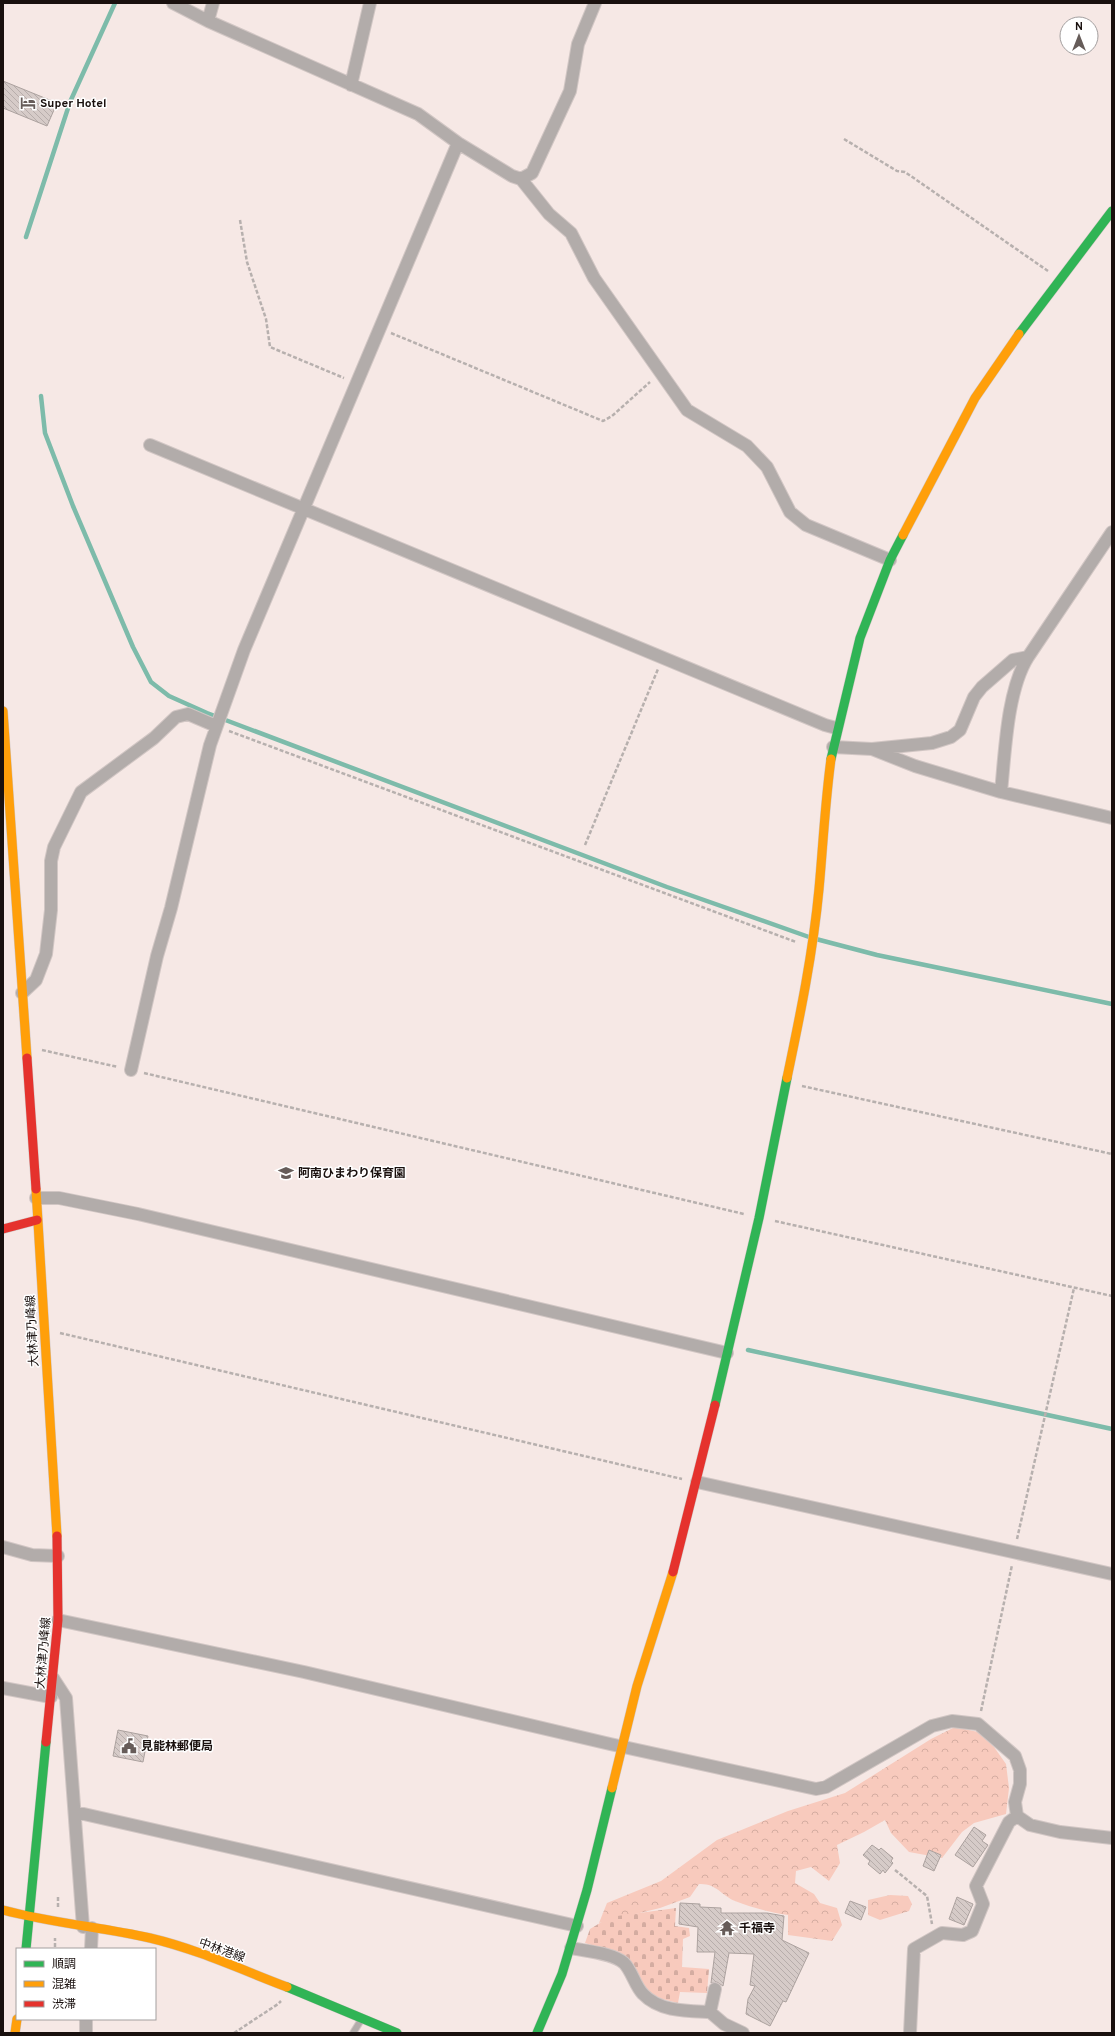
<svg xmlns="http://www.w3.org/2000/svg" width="1115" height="2036" font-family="Overpass,'Noto Sans JP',sans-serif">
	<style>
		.forest { fill: url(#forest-crowns) }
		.cemetery { fill: url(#cemetery-stones) }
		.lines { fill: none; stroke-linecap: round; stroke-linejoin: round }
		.stream { stroke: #7dbbaa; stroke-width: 4.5 }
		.building { fill: url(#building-back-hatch); stroke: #aca29f }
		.lane-casing { stroke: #d1c6c4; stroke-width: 8 }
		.street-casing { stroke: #d1c6c4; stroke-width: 14 }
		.fast-casing { stroke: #d1c6c4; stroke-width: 10 }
		.slow-casing { stroke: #d1c6c4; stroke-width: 10 }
		.jam-casing { stroke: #d1c6c4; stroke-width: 10 }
		.path { stroke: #b7b0ae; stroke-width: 2.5; stroke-dasharray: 4 2; stroke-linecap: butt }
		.lane { stroke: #b2acaa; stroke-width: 6 }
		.street { stroke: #b2acaa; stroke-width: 12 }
		.fast { stroke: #30b455; stroke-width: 9 }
		.slow { stroke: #ff9f0a; stroke-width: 9 }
		.jam { stroke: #e5322d; stroke-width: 9 }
		.labels { text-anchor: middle; stroke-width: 3; stroke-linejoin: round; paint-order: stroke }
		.poi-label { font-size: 12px; font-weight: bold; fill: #19100e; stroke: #fff; text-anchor: start }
		.street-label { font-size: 12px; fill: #19100e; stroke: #fff }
	</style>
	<defs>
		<pattern id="forest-crowns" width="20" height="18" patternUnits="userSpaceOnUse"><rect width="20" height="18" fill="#f8cabd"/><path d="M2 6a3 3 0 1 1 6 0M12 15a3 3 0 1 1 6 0" fill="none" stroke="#d4aca1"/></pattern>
		<pattern id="cemetery-stones" width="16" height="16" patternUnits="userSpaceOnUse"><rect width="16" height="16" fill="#f8cabd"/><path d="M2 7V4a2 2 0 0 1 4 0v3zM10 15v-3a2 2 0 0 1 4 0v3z" fill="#d4aca1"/></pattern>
		<pattern id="building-back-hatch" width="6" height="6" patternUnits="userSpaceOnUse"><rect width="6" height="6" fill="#d6cbc8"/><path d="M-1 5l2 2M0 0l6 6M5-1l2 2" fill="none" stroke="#b7adab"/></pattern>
	</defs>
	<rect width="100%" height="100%" fill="#f6e8e5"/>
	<path class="forest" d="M955 1727 978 1732 994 1747 1006 1764 1009 1788 1006 1814 974 1823 962 1832 942 1858 909 1852 891 1833 885 1820 864 1832 837 1845 840 1863 829 1881 811 1867 796 1871 795 1883 814 1894 820 1903 837 1908 842 1925 832 1941 788 1935V1915C769 1912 753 1908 735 1901 721 1895 716 1883 699 1884L690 1897 660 1908 599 1923 607 1903 661 1881 717 1840 788 1811 845 1793 931 1739Z
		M890 1895 908 1896 912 1904 909 1911 880 1920 868 1915V1900Z"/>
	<path class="cemetery" d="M676 1908 675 1926 689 1928 690 1936 683 1939 682 1967 709 1969 707 1993 680 1992 678 2003 662 1999 648 1992 630 1962 622 1955 585 1943 590 1929 610 1917Z"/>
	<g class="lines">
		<path class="stream" d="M26 237 70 102 115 3
			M41 396 45 433 73 506 133 647 151 682 169 696 207 713 667 887 809 937
			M816 939 877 955 1112 1004
			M748 1350 1112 1429"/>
	</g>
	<path class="building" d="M3 81 57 103 47 126 3 108Z
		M118 1730 148 1736 143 1762 113 1756Z
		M974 1827 986 1835 982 1841 988 1845 973 1867 955 1855Z
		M872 1845 879 1850 881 1848 893 1858 891 1861 893 1863 885 1873 883 1870 880 1874 868 1864 870 1861 863 1855Z
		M929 1850 941 1855 934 1871 923 1866Z
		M957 1897 973 1904 964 1925 949 1919Z
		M850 1901 866 1907 861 1920 845 1913Z
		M680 1903 700 1904V1907L721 1908V1913H767L784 1916 782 1940 809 1953 786 2002 783 2001 770 2026 746 2014 748 1999 755 1986 750 1985 754 1954 729 1953 723 1986 717 1982 711 1983 715 1952H697L698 1927 679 1924Z"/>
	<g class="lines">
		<g class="lane-casing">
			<path id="lane" d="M353 2033 361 2020"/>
		</g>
		<g class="street-casing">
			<path id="street" d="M173 3 208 21 418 114 458 143 512 176 521 179 549 214 571 233 594 278 687 410 747 446 767 467 790 512 806 525 890 560
				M208 21 213 3
				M351 85 370 3
				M521 179 532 173 570 91 578 44 595 3
				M150 445 825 725 836 728
				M1028 657 1112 532
				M833 747 872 749 915 766 1001 792 1112 818
				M872 749 932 743 951 737 960 730 974 697 982 687 1013 660 1028 657C1007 690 1005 753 1001 792
				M22 993 36 980 46 954 51 910V861L54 847 81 792 154 738 176 717 188 714 216 726
				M131 1070 157 956 171 908 210 745 244 650 458 143
				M36 1198H59L138 1214 727 1353
				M697 1482 1112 1574
				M3 1547 32 1555 58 1556
				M58 1620 304 1672 610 1744 816 1789 826 1787 932 1726 952 1721 978 1724 1015 1756 1020 1770V1784L1015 1802 1017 1816 1030 1825 1060 1832 1112 1838
				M53 1678 66 1698 83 1927
				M3 1688 51 1697
				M75 1812 577 1926
				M571 1948C585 1951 613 1953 624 1963 632 1971 635 1986 643 1994 660 2012 688 2011 710 2012L715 1989
				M91 1949 92 1928
				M710 2012 724 2024 743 2033
				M86 2033V2019
				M910 2033 914 1949 942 1933 963 1935 972 1931 983 1904 976 1886 1009 1822 1017 1816"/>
		</g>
		<g class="fast-casing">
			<path id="fast" d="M1019 334 1112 211
				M831 759 860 638 890 560 903 535
				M715 1405 759 1218 787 1078
				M26 1949 46 1742
				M287 1987 397 2033
				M537 2033 562 1974 587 1890 612 1788"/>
		</g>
		<g class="slow-casing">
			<path id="slow" d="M903 535 975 398 1019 334
				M3 711 27 1058
				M787 1078C800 1016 813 953 819 889 823 846 825 803 831 759
				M36 1189 57 1536
				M612 1788 637 1686 673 1572
				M3 1910C51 1923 101 1927 150 1938 197 1949 242 1970 287 1987
				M15 2033 17 2019"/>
		</g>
		<g class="jam-casing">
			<path id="jam" d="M27 1058 36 1189
				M3 1229 37 1220
				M673 1572 715 1405
				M46 1742 58 1620 57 1536"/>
		</g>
		<path class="path" d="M844 139 897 171 905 172 1048 271
			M240 220 247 262 266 319 270 347 344 378
			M391 333 603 421 612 416 650 382
			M229 731 796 942
			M585 845 658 669
			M42 1050 118 1067
			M144 1073 744 1214
			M802 1086 1112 1154
			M775 1221 1112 1296
			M60 1333 682 1479
			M1017 1539 1074 1288
			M981 1711 1012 1565
			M895 1870 927 1896 932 1924
			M58 1907V1897
			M55 1947V1938
			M234 2033 278 2004 281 2001"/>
		<use href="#lane" class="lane"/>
		<use href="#street" class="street"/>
		<use href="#fast" class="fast"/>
		<use href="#slow" class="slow"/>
		<use href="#jam" class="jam"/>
	</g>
	<defs>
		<g id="hotel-bare" transform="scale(1.2)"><path d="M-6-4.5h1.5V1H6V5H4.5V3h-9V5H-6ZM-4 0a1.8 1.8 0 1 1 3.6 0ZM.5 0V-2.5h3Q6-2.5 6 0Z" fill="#665c59" stroke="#fff" stroke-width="2.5" paint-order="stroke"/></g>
		<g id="school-bare" transform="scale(1.2)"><path d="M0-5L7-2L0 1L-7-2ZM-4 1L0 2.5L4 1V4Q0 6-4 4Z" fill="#665c59" stroke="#fff" stroke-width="2.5" paint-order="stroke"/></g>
		<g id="civic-bare" transform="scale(1.2)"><path d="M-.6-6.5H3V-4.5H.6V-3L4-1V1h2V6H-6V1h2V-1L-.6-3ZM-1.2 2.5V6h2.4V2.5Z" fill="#665c59" stroke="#fff" stroke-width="2.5" paint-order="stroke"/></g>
		<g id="temple-bare" transform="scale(1.2)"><path d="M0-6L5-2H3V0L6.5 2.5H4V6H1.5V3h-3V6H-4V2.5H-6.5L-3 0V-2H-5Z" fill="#665c59" stroke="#fff" stroke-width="2.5" paint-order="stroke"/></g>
	</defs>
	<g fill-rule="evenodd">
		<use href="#hotel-bare" x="28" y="103"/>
		<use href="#school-bare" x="286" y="1173"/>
		<use href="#civic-bare" x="129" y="1746"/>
		<use href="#temple-bare" x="727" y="1928"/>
	</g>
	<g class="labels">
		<g class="poi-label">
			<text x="40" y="107">Super Hotel</text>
			<text x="298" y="1177">阿南ひまわり保育園</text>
			<text x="141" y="1750">見能林郵便局</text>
			<text x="739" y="1932">千福寺</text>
		</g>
		<g class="street-label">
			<text transform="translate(32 1331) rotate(-93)" y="4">大林津乃峰線</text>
			<text transform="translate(43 1653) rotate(-85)" y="4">大林津乃峰線</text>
			<text transform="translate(222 1950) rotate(20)" y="4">中林港線</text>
		</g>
	</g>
	<rect width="1115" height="2036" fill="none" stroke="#19100e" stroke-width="8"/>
	<rect x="16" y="1948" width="140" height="72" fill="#ffffff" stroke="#a39f9f"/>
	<rect x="24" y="1961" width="20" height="6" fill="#30b455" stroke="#a39f9f"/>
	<text x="52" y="1968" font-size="12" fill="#19100e">順調</text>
	<rect x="24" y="1981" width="20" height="6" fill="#ff9f0a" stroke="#a39f9f"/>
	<text x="52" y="1988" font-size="12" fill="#19100e">混雑</text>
	<rect x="24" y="2001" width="20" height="6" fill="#e5322d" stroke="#a39f9f"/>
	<text x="52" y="2008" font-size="12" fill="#19100e">渋滞</text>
	<g transform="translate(1079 36)"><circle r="19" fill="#ffffff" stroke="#a39f9f"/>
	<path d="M0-3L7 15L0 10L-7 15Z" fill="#665c59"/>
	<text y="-6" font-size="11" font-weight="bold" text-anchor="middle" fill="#19100e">N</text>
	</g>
</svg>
